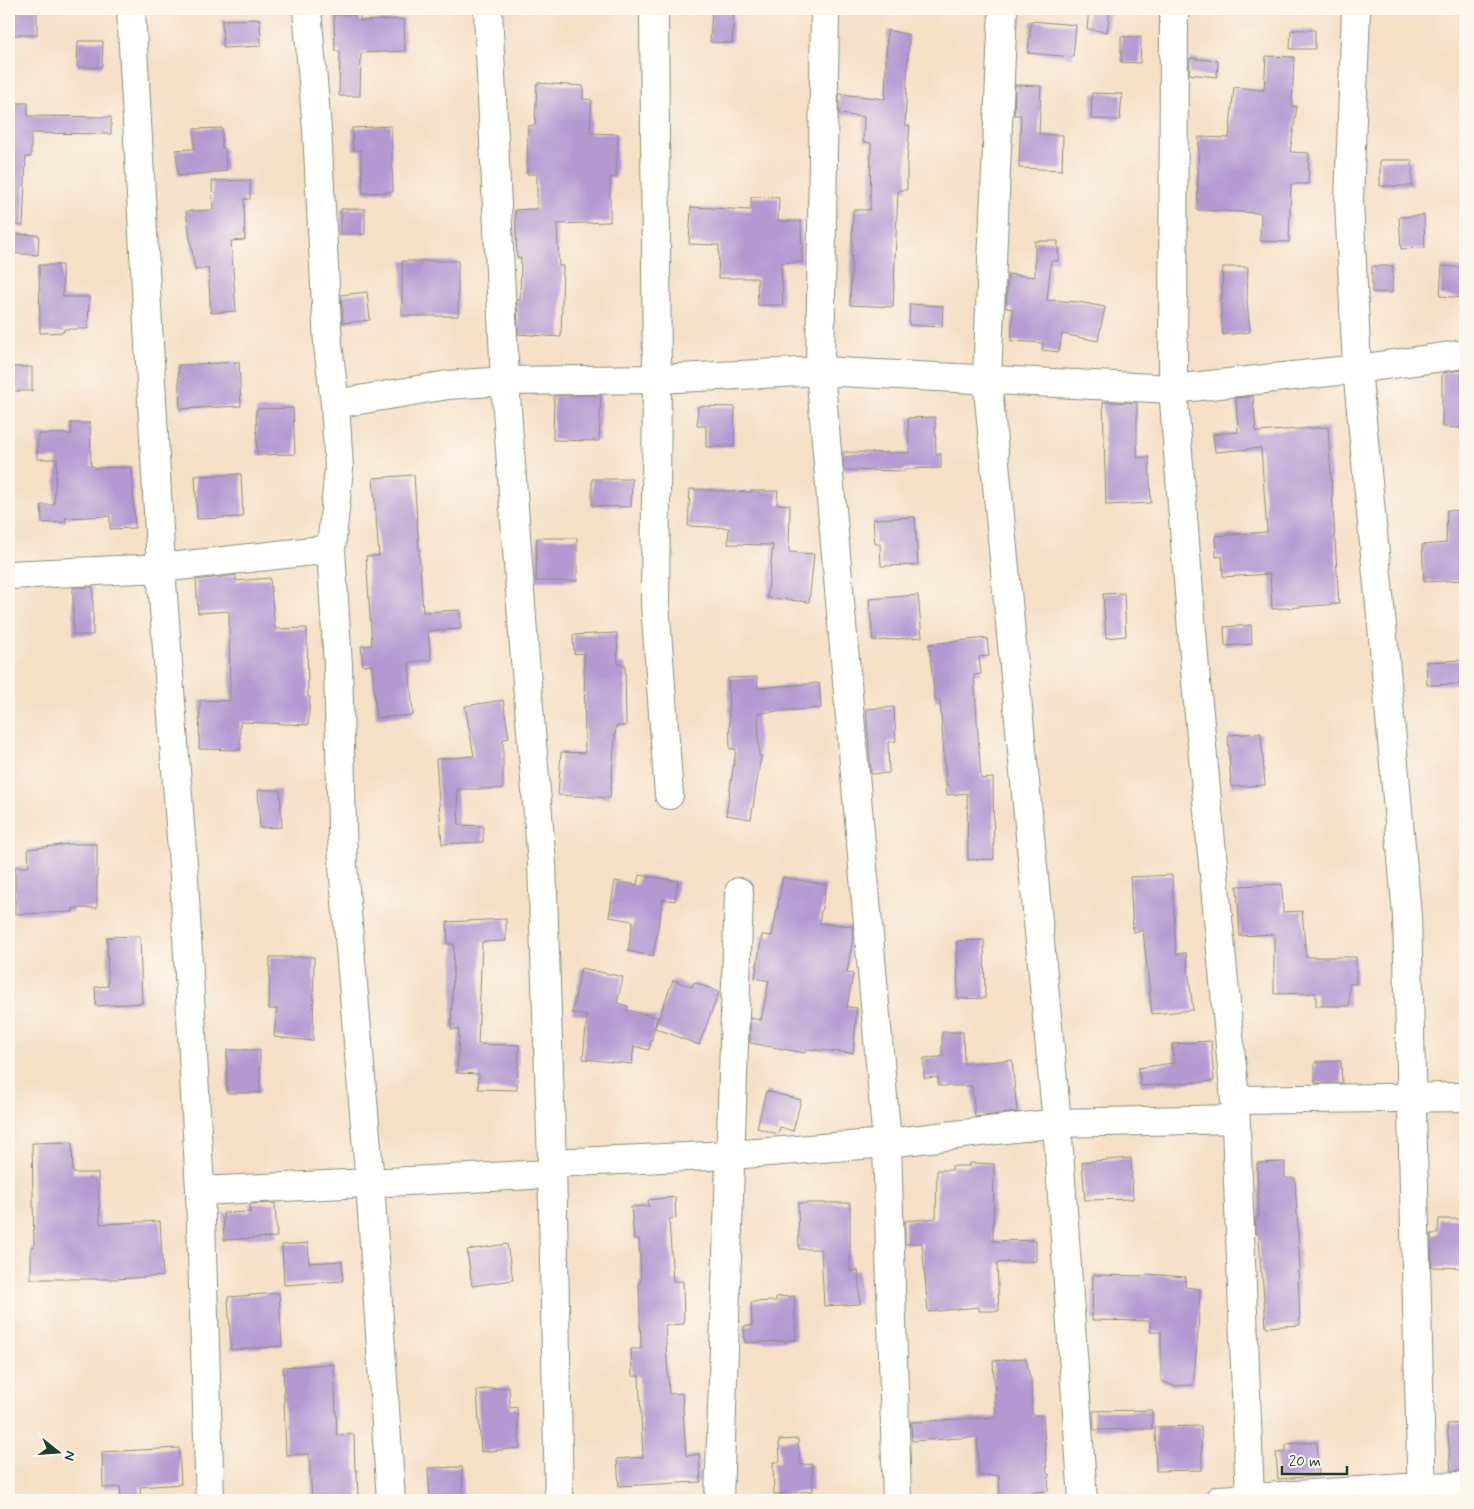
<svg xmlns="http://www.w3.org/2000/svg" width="1474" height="1509" font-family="Mynerve,sans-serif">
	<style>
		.building { fill: #b398d2 }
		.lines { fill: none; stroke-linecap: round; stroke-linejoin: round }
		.minor-casing { stroke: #8a8e7c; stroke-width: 30 }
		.minor { stroke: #fff; stroke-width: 28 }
	</style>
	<rect width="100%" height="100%" fill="#fbf7ec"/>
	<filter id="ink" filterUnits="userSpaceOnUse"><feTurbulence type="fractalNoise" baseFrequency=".02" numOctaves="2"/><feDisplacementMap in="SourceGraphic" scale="10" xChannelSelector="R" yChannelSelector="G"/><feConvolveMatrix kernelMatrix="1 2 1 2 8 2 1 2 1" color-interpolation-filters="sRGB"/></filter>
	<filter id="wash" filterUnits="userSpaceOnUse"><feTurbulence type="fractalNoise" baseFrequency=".0096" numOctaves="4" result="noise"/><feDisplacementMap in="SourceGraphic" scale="20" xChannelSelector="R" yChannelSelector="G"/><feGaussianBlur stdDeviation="1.12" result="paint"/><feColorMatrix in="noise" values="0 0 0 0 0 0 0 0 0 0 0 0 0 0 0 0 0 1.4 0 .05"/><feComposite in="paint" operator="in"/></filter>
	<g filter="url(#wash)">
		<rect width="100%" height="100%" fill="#f5dfc5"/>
		<g id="blocks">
			<path class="building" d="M9 9H37V35H9Z
				M712 9H734L732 43 710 42Z
				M1089 9 1110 10 1107 32 1087 29Z
				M360 14V21L404 19 405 51 361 53 360 96H339L340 51H335L334 15Z
				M260 19 261 46 223 48 222 20Z
				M1031 21 1076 25 1073 57 1028 53Z
				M887 30 909 35 905 125 910 126 907 160V190H898L893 307 850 305 853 210H870L871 143 863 142 864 117 839 114V94L885 99Z
				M1291 30H1315V49H1290Z
				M1121 36 1141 37 1140 63 1121 62Z
				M78 41H103L102 67H77Z
				M1266 56 1294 57 1292 106H1297L1290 152 1309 153 1308 184H1291L1289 242 1260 241 1261 213 1197 210 1199 137 1229 138 1234 87 1264 90Z
				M1190 58 1218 61 1217 77 1189 74Z
				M537 83 583 86V99L592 100 590 133 618 134 616 178 610 177V222L557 224 559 266H563L561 337 518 334 517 300H520L521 258H517L515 210 537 209V174H527L528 126 535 125Z
				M1015 85 1041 86 1039 134 1063 135 1062 170 1019 168 1021 115H1014Z
				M1092 93 1122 94 1120 120 1091 119Z
				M9 103H28V116L111 117V134L31 133V157H26L23 226 9 225Z
				M391 126 393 192 363 193 361 150H353L352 128Z
				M222 128V148H225L226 171 178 176 176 150 194 149V129Z
				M1380 160H1412V186H1380Z
				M250 180V199H244L245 240 231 241 236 311 211 313 208 268 195 270 186 211 213 210 212 181Z
				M751 197 779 198 778 221H801L802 262 781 263 783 305H758L757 278H718L719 245 689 244 691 207 751 210Z
				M341 209H365V234H341Z
				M1424 215 1425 248 1401 249 1399 217Z
				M9 234 39 235 38 255 9 253Z
				M1035 241H1058V261H1051L1047 300 1079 302 1105 307 1098 341 1062 334 1059 352 1042 350 1043 343 1011 341 1013 309 1006 308 1008 274 1035 277Z
				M402 261H458V316H402Z
				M39 265H62L63 297H89L88 329H64V332L40 333Z
				M1372 266H1393L1392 293 1372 292Z
				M1442 266 1465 268V298L1440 296Z
				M1223 267H1248L1247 301 1250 332 1223 335 1221 314Z
				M367 292 370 320 343 323 341 295Z
				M910 304 943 306 942 327 909 325Z
				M239 362 241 406 180 409 178 365Z
				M10 367H32V391H10Z
				M1462 370V428L1442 427V373Z
				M601 395 599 441 553 440 554 396Z
				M1253 396 1256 432 1328 427 1339 604 1272 609 1270 574 1223 577 1222 556 1216 557 1215 536 1267 532 1261 448 1215 452 1213 434 1238 432 1236 398Z
				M1103 402 1137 403V458L1149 457 1151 503 1106 505Z
				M698 406 735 407 734 447H706V426H697Z
				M293 408 295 454 257 455 256 409Z
				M935 417 936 454H941V468L905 469V471L844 470 843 452 909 453 908 418Z
				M71 423H90L91 466H94V468L132 467 135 528 110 529V516L65 518 66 522 42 523 41 505H54L57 459H37L38 434H72Z
				M241 474 243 517 197 519 195 476Z
				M414 475 423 612 460 610 461 629 428 631 431 660 409 662 413 715 376 718 372 665 363 666 361 646 372 645 366 556H379L373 478Z
				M592 479H632L631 507 592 506Z
				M690 489 750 492V491H778L777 504 790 505 789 552 814 554 809 602 767 598 773 545 728 544 729 528 688 526Z
				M1447 510 1465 511V580L1424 582 1422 545 1446 543Z
				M915 517 918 565 881 566 880 544H875L873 519Z
				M537 538H577V581H536Z
				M236 575V581L270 578 275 629 307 628 308 697H310L308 725 240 722V750L199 749 200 700 230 701 229 611 198 613 196 580Z
				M93 587V635H73V588Z
				M1124 593 1126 636 1106 638 1103 594Z
				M918 595 922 637 873 641 869 599Z
				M1251 625 1252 644 1225 646 1224 627Z
				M617 633 618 664H625L626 726H616L610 798 558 795 561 752 585 753 584 653 574 654 573 635Z
				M987 638 989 656 979 657 981 674 974 675 981 779 993 778 994 859 968 860 967 793 947 795 940 701H935L929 644Z
				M1465 660V684L1427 685 1426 662Z
				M757 677 758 688 819 683 821 708 758 713 759 756H761L751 819 726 815 736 749H730L728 678Z
				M503 700 509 738 503 739V789H457L459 825 483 826V842L442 844 436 759 474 756 465 706Z
				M894 707 896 741 888 742 889 773 871 774 866 709Z
				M1261 733 1265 785 1231 787 1228 735Z
				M258 790H280L282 827 260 828Z
				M70 844H97V908H73V912L15 914V867H29L28 849Z
				M639 875 678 881 675 901 663 899 653 956 628 951 633 921 609 917 615 881 637 885Z
				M1172 875 1176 954 1186 953 1193 1010 1152 1014 1143 931 1133 932 1130 877Z
				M783 877 826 885 819 923 852 926 853 937 847 973 853 974 847 1007 857 1008 853 1053 806 1049 805 1053 750 1043V1018L761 1020 769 981 755 978 762 935 772 936Z
				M1282 884 1283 912 1302 911 1306 957H1356V984H1349V1006H1316V993L1274 994V934L1240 936 1237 886Z
				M506 919V941L482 942 478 1044 519 1045 517 1090 478 1089 479 1074 457 1073 459 1029H451L454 944H448L447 922Z
				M140 936 142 1003 96 1006 95 987 108 986 107 937Z
				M984 940 985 998 958 999 957 941Z
				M270 957H314L313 1041 274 1037 277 1009H269Z
				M581 968 623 977 617 1003 628 1006 627 1010 657 1017 649 1050 634 1046 632 1064 583 1059 587 1016 572 1013Z
				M673 980 692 987 694 982 719 992 699 1045 655 1028Z
				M942 1032H963L964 1064 1012 1060 1017 1112 975 1117 972 1086H939L938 1077 924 1078V1058L942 1057Z
				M1211 1041 1214 1081 1141 1086 1138 1068 1174 1063 1172 1044Z
				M227 1050H260V1093H227Z
				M1341 1061 1342 1083H1315V1062Z
				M766 1091 801 1100 793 1131 780 1127 778 1134 757 1128Z
				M72 1142 73 1173H98L100 1224 160 1221 163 1276 115 1279H31V1247H34L32 1143Z
				M1131 1158 1133 1199 1085 1200 1082 1162Z
				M1285 1162V1178H1295L1300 1270H1298L1300 1325 1266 1327 1262 1272H1261L1259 1234H1256L1255 1217H1259L1257 1163Z
				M969 1163 994 1164 993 1241 1036 1240V1261L997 1263 999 1311H979V1307L928 1312 922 1243 905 1244V1221L936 1218 937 1170H952V1166H969Z
				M675 1197 676 1218 669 1219 673 1281H683L684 1324 665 1325 669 1394 682 1393 686 1456 699 1454 701 1482 619 1486 617 1459 643 1457 639 1376H632L631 1349H641L639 1282H641L639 1239H634L631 1207 649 1206 648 1200Z
				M275 1203 277 1237 224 1240 223 1213 250 1212V1204Z
				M798 1203H850V1271L858 1270 860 1304 824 1306 821 1249H799Z
				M1439 1219H1465V1268L1432 1267 1431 1234H1438Z
				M308 1243 309 1263 342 1261 343 1281 284 1285 282 1245Z
				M507 1244 513 1280 472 1286 467 1250Z
				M1147 1274 1186 1277 1185 1287 1200 1289 1198 1332 1193 1385 1174 1386 1161 1381V1332H1150V1321L1092 1320 1093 1275 1147 1276Z
				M279 1293 282 1346 231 1350 228 1297Z
				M794 1296 796 1340 745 1343 744 1326H752L751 1302 776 1301V1297Z
				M1026 1358 1030 1378H1031L1032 1415H1043L1047 1474H1049L1048 1491 1000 1495 999 1475 979 1476 977 1437 912 1441 911 1422 996 1417 993 1361Z
				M334 1364 337 1435 354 1434 355 1470H357L358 1500H312L309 1454 286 1455 283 1367Z
				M509 1387 510 1408 517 1407 520 1448 481 1452 477 1390Z
				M1152 1410V1429L1094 1430 1093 1411Z
				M1465 1423V1470L1451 1471 1447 1424Z
				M1201 1426 1202 1470 1156 1471 1155 1427Z
				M798 1439 800 1465 812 1464 813 1491 774 1494 773 1462H780L779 1440Z
				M1317 1442 1319 1476 1278 1479 1276 1453 1286 1452V1444Z
				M179 1448 181 1484 140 1487 141 1500H121L120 1487 103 1488 102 1452Z
				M462 1467 463 1499 430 1500 428 1468Z"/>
		</g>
	</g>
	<g filter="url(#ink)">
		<use href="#blocks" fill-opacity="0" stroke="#8a8e7c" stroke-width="1"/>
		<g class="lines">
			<g class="minor-casing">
				<path id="minor" d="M131 9 161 568 184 878 200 1191 210 1500
					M307 9 317 130 328 345 335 404
					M488 9 505 381 524 647 542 863 552 1163 559 1500
					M654 9 657 379 655 604 669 795
					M825 9 820 371 887 1143 897 1500
					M1003 9 987 378 1057 1123 1083 1500
					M1174 9 1173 389 1196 682 1235 1100 1250 1500
					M1356 9 1349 201 1357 369 1384 647 1407 916 1422 1500
					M331 549 338 666 343 866 370 1183 391 1500
					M9 575 161 568 331 549 339 468 335 404 448 385 505 381 657 379 820 371 1173 389 1357 369 1465 354
					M1235 1100 1465 1097
					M552 1163 731 1155 887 1143 1057 1123 1235 1119
					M200 1191 551 1174
					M719 1500 739 892
					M1219 1500 1421 1487 1465 1486"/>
			</g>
			<use href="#minor" class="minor"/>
		</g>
	</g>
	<rect width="1474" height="1509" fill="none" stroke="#fbf7ec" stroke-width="30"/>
	<g transform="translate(58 1452) rotate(107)" stroke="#fbf7ec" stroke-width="4" paint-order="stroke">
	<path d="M0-4L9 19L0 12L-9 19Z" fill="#1f3d34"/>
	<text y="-8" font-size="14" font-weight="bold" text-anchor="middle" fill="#1f3d34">N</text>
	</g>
	<path d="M1282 1466v8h65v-8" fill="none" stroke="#1f3d34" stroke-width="2.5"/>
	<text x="1289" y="1466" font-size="15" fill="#1f3d34" stroke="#fbf7ec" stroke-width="4" paint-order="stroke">20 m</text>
</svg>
